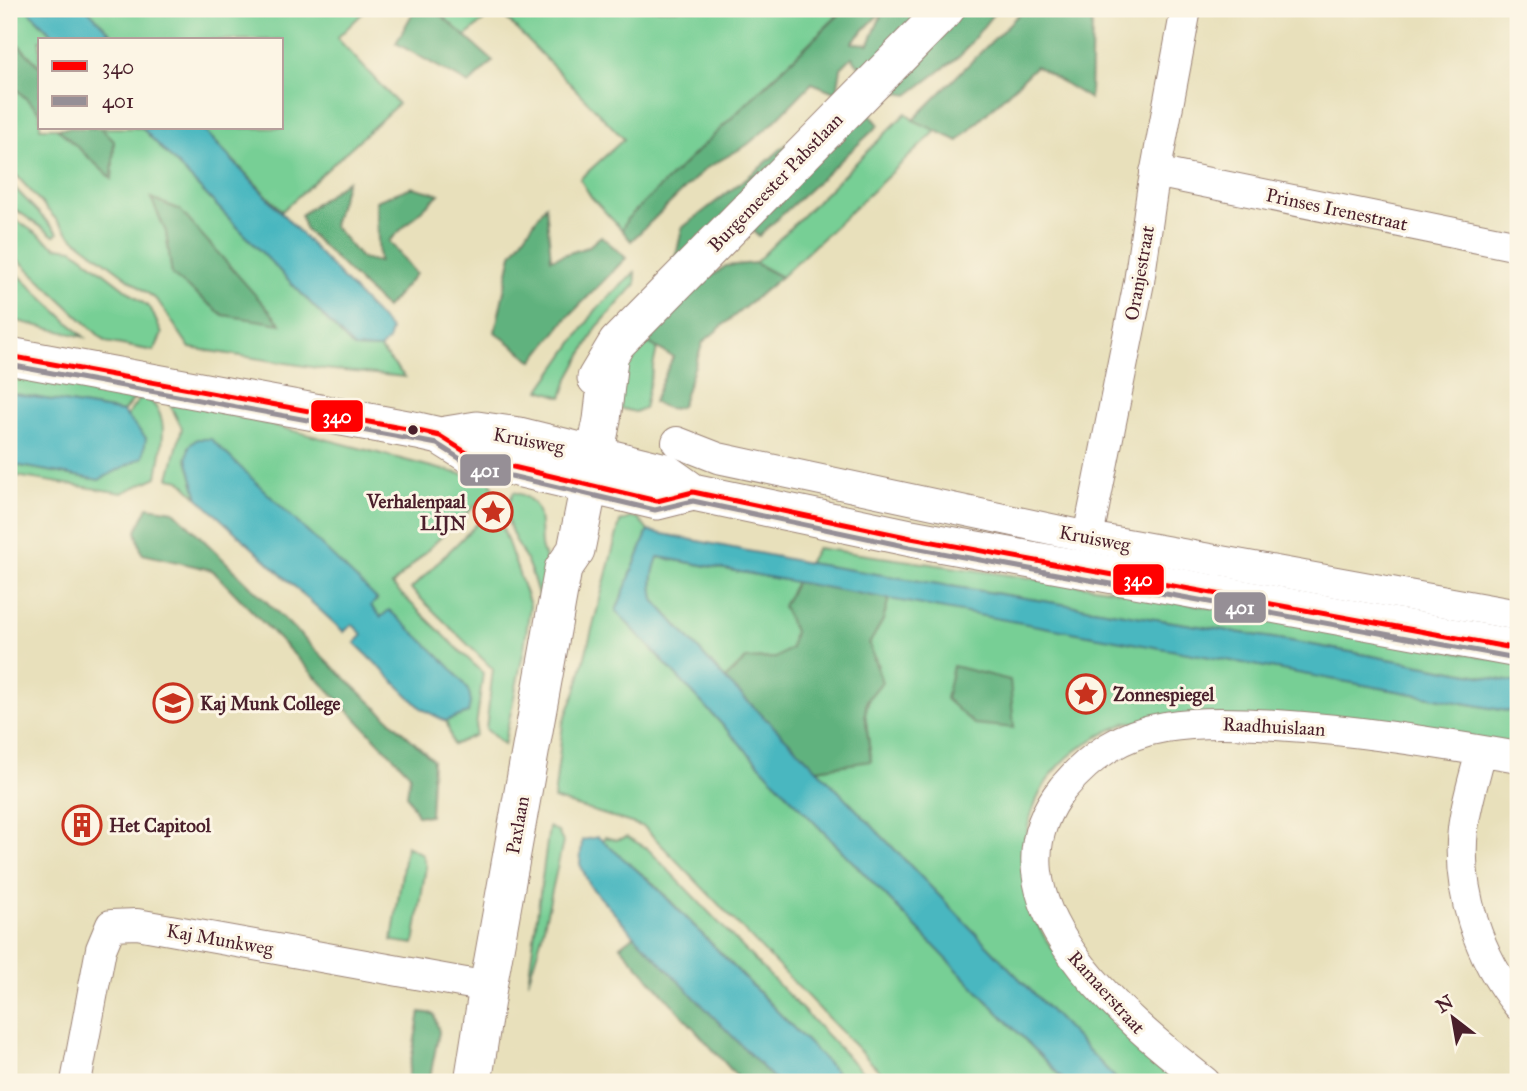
<svg xmlns="http://www.w3.org/2000/svg" width="1527" height="1091" font-family="'IM FELL Great Primer',serif">
	<style>
		.green { fill: #77cf95; stroke: #607760; stroke-width: 2; fill-rule: evenodd }
		.forest { fill: #61b27e; stroke: #566854; stroke-width: 2; fill-rule: evenodd }
		.water { fill: #48b7c0; stroke: #496b76; stroke-width: 2 }
		.lines { fill: none; stroke-linecap: round; stroke-linejoin: round }
		.minor-casing { stroke: #998073; stroke-width: 32 }
		.tertiary-casing { stroke: #998073; stroke-width: 39 }
		.minor { stroke: #fff; stroke-width: 30 }
		.tertiary { stroke: #fff; stroke-width: 37 }
		.bus-1-casing { stroke: #fcf5e5; stroke-width: 10 }
		.bus-2-casing { stroke: #fcf5e5; stroke-width: 10 }
		.bus-1 { stroke: #f00; stroke-width: 5 }
		.bus-2 { stroke: #968f96; stroke-width: 5 }
		.bus-dot { fill: #4a1f2b; stroke: #fcf5e5; stroke-width: 2.5 }
		.labels { text-anchor: middle; stroke-width: 6; stroke-linejoin: round; paint-order: stroke }
		.street-label { font-size: 19px; fill: #4a1f2b; stroke: #fcf5e5 }
		.poi-label { font-size: 19px; font-weight: bold; fill: #4a1f2b; stroke: #fcf5e5; text-anchor: start }
		.line-badge { stroke: #fcf5e5; stroke-width: 2.5 }
		.badge-label { font-size: 19px; text-anchor: middle; font-weight: bold; fill: #fff }
	</style>
	<rect width="100%" height="100%" fill="#fcf5e5"/>
	<filter id="ink" filterUnits="userSpaceOnUse"><feTurbulence type="fractalNoise" baseFrequency=".0143" numOctaves="2"/><feDisplacementMap in="SourceGraphic" scale="14" xChannelSelector="R" yChannelSelector="G"/><feConvolveMatrix kernelMatrix="1 2 1 2 8 2 1 2 1" color-interpolation-filters="sRGB"/></filter>
	<filter id="wash" filterUnits="userSpaceOnUse"><feTurbulence type="fractalNoise" baseFrequency=".00686" numOctaves="4" result="noise"/><feDisplacementMap in="SourceGraphic" scale="28" xChannelSelector="R" yChannelSelector="G"/><feGaussianBlur stdDeviation="1.57" result="paint"/><feColorMatrix in="noise" values="0 0 0 0 0 0 0 0 0 0 0 0 0 0 0 0 0 1.4 0 .05"/><feComposite in="paint" operator="in"/></filter>
	<g filter="url(#wash)">
		<rect width="100%" height="100%" fill="#e8e0bb"/>
		<path class="green" d="M9 9H27L57 40H40V67L9 35Z
			M87 9H367L337 38 398 104 282 211 202 128H282V40H117Z
			M417 9H496L453 48Z
			M497 9H830L837 16 627 219 622 230 591 197 580 179 624 139Z
			M9 82 40 112V128H57L112 179 114 141 101 128H142L354 348 380 349 405 377 324 369 190 348 158 301 71 236 9 167ZM152 199 180 210 172 275 166 232Z
			M906 113 913 120 937 130 781 277 755 263Z
			M9 182 58 233 54 236 9 205Z
			M9 215 56 247 73 249 151 309 162 334 154 351 106 342 9 251Z
			M9 266 84 337 9 319Z
			M635 272 636 284 597 327 568 380 562 397 540 390 596 310Z
			M640 338 657 348 644 409 635 412 610 406 615 382Z
			M9 369 139 393 123 412 9 393Z
			M142 396C174 411 161 449 157 477L122 493 9 475V464L99 480 146 438 126 417Z
			M172 399 439 469 490 480 494 490 456 522 392 585 483 673 475 735 453 745 447 723 445 721 468 713 389 611 382 618 370 606 377 600 187 459 198 498 180 480 169 478 182 428 168 401Z
			M514 492C545 500 539 521 541 545 542 555 550 567 554 576L540 601C536 588 533 576 528 564 516 539 498 519 514 492Z
			M495 506 530 605 524 649 504 745 486 729 493 669 411 589Z
			M630 518H638L648 531 616 611 787 794 1066 1082H890L644 827 554 799 563 723 576 691 620 522Z
			M817 548 1108 589 1518 663V683L1291 641 808 563Z
			M658 557 796 582C789 597 785 617 794 631L791 648 776 658 746 659 725 679 654 600C651 583 652 572 658 557Z
			M889 598 1518 713V746L1128 722C1104 733 1080 744 1061 764 1018 808 1014 883 1044 936 1050 947 1059 956 1066 966 1100 1010 1138 1048 1182 1082H1119L817 769 871 760 865 714 878 665 869 644 883 620Z
			M549 827 558 832 563 842 541 939 528 982Z
			M605 837 616 840 627 837 647 848 872 1082H846L654 884 603 842Z
			M406 846 422 854 426 866 414 944 392 941Z"/>
		<path class="forest" d="M415 9H434L493 61 469 84 396 43Z
			M845 9H997L961 55 908 95 876 88 852 57 841 68 837 93 812 83 772 124 747 145 705 169 631 241 622 230 627 219ZM884 9 869 44 852 43V42Z
			M1024 9H1098L1092 23 1090 99 1036 66 958 141 913 120Z
			M9 35 40 67V112L9 82Z
			M844 93 863 106 879 125 759 236 751 229 674 266 682 228 762 166Z
			M57 128H101L114 141 112 179Z
			M347 181 333 225 361 258 379 262 376 201 412 187 439 194 389 241 416 274 386 308 305 229 301 215Z
			M151 198 180 210 281 324 223 315 172 275 166 232Z
			M546 205 551 259 588 247 601 236 626 258 567 318 533 361 495 332 512 254Z
			M755 263 781 277 703 342 681 406C673 412 660 406 653 402L673 357 640 338 706 280 726 266Z
			M148 507 174 511 332 666 433 760 430 816 417 815 407 795 410 774 212 570 142 554 136 531Z
			M796 582 889 598 883 620 869 644 882 682 867 700 865 714 871 761 817 769 725 679 746 659 776 658 791 648 794 631 783 606Z
			M953 666 1010 680 1014 728 974 724 946 699Z
			M634 935 777 1082H742L620 946Z
			M420 1012 434 1014 439 1032 429 1082H407Z"/>
		<path class="water" d="M27 9H87L117 40H58Z
			M142 128H202L391 330 388 341 380 349 354 348Z
			M9 393 123 412 146 438 143 457 99 480 9 464Z
			M197 439H211L377 599 371 606 381 617 389 610C407 627 466 676 470 696 471 701 469 708 468 713L445 721 422 709 355 643 363 635 352 624 344 632 198 498 187 458 189 446Z
			M648 531 808 563 1291 641 1518 683V713L658 557C652 572 651 583 654 600L725 679 817 769 1119 1082H1066L787 794 616 611Z
			M598 837 653 884 846 1082H777L634 935 590 886 580 864 582 840Z"/>
	</g>
	<g filter="url(#ink)">
		<g class="lines">
			<g class="minor-casing">
				<path id="minor" d="M1155 172 1518 246
					M677 442 718 458 1088 537 1518 615
					M1088 537 1139 282 1152 191 1186 9
					M1481 751C1475 776 1466 803 1463 829 1456 890 1479 958 1518 1005
					M76 1082 101 949 111 925 137 924 488 987
					M1205 1082C1126 1020 975 898 1063 788 1091 755 1122 734 1165 727 1201 721 1240 723 1276 725 1357 730 1438 743 1518 757"/>
			</g>
			<g class="tertiary-casing">
				<path id="tertiary" d="M9 356 418 431 440 436 475 458 657 501 693 492
					M596 378 617 343 946 9
					M440 436 477 430 519 436 665 472 693 492 911 538 1518 649
					M473 1082 488 987 563 569 576 550 602 420 609 359"/>
			</g>
			<use href="#minor" class="minor"/>
			<use href="#tertiary" class="tertiary"/>
			<g class="bus-1-casing">
				<path id="bus-1" d="M9 356 418 431 440 436 475 458 657 501 693 492 911 538 1518 649"/>
			</g>
			<g class="bus-2-casing">
				<path id="bus-2" d="M9 365 416 440 437 444 473 467 655 510 693 501 909 547 1516 658"/>
			</g>
			<use href="#bus-1" class="bus-1"/>
			<use href="#bus-2" class="bus-2"/>
		</g>
	</g>
	<defs>
		<g id="sight-ring" transform="scale(2.0125)"><circle r="9.5" fill="#fcf5e5" stroke="#c8321e" stroke-width="1.5"/><path d="M0-6L1.8-2.2L6-1.7L2.9 1.2L3.7 5.4L0 3.3L-3.7 5.4L-2.9 1.2L-6-1.7L-1.8-2.2Z" fill="#c8321e"/></g>
		<g id="school-ring" transform="scale(2.0125)"><circle r="9.5" fill="#fcf5e5" stroke="#c8321e" stroke-width="1.5"/><path d="M0-5L7-2L0 1L-7-2ZM-4 1L0 2.5L4 1V4Q0 6-4 4Z" fill="#c8321e"/></g>
		<g id="building-ring" transform="scale(2.0125)"><circle r="9.5" fill="#fcf5e5" stroke="#c8321e" stroke-width="1.5"/><path d="M-4-6H4V6H1V3H-1V6H-4ZM-2.5-4.3h1.7v1.8h-1.7ZM.8-4.3h1.7v1.8H.8ZM-2.5-1h1.7V.8h-1.7ZM.8-1h1.7V.8H.8Z" fill="#c8321e"/></g>
	</defs>
	<g fill-rule="evenodd">
		<use href="#sight-ring" x="493" y="512"/>
		<use href="#sight-ring" x="1086" y="694"/>
		<use href="#school-ring" x="173" y="703"/>
		<use href="#building-ring" x="82" y="825"/>
	</g>
	<circle class="bus-dot" cx="413" cy="430" r="6"/>
	<g class="labels">
		<g class="street-label">
			<text transform="translate(775 182) rotate(-46)" y="7">Burgemeester Pabstlaan</text>
			<text transform="translate(1337 209) rotate(12)" y="7">Prinses Irenestraat</text>
			<text transform="translate(1139 273) rotate(-80)" y="7">Oranjestraat</text>
			<text transform="translate(529 440) rotate(11)" y="7">Kruisweg</text>
			<text transform="translate(1095 538) rotate(11)" y="7">Kruisweg</text>
			<text transform="translate(1274 726) rotate(3)" y="7">Raadhuislaan</text>
			<text transform="translate(517 825) rotate(-80)" y="7">Paxlaan</text>
			<text transform="translate(220 939) rotate(10)" y="7">Kaj Munkweg</text>
			<text transform="translate(1107 992) rotate(48)" y="7">Ramaerstraat</text>
		</g>
		<g class="poi-label">
			<text x="466" y="508" text-anchor="end">Verhalenpaal<tspan x="466" dy="22">LIJN</tspan></text>
			<text x="1113" y="701">Zonnespiegel</text>
			<text x="200" y="710">Kaj Munk College</text>
			<text x="109" y="832">Het Capitool</text>
		</g>
	</g>
	<g class="line-badge">
		<rect x="310" y="399" width="54" height="34" rx="7" fill="#f00"/>
		<rect x="459" y="453" width="53" height="34" rx="7" fill="#968f96"/>
		<rect x="1112" y="563" width="53" height="33" rx="7" fill="#f00"/>
		<rect x="1213" y="591" width="54" height="33" rx="7" fill="#968f96"/>
	</g>
	<g class="badge-label">
		<text x="337" y="423">340</text>
		<text x="485" y="477">401</text>
		<text x="1138" y="586">340</text>
		<text x="1240" y="614">401</text>
	</g>
	<rect width="1527" height="1091" fill="none" stroke="#fcf5e5" stroke-width="35"/>
	<rect x="38" y="38" width="245" height="91" fill="#fcf5e5" stroke="#b59f9b" stroke-width="2"/>
	<rect x="52" y="61" width="35" height="10" fill="#ff0000" stroke="#b59f9b" stroke-width="2"/>
	<text x="102" y="74" font-size="21" fill="#4a1f2b">340</text>
	<rect x="52" y="96" width="35" height="10" fill="#968f96" stroke="#b59f9b" stroke-width="2"/>
	<text x="102" y="108" font-size="21" fill="#4a1f2b">401</text>
	<g transform="translate(1453 1018) rotate(329)" stroke="#fcf5e5" stroke-width="5" paint-order="stroke">
	<path d="M0-5L12 26L0 18L-12 26Z" fill="#4a1f2b"/>
	<text y="-10" font-size="19" font-weight="bold" text-anchor="middle" fill="#4a1f2b">N</text>
	</g>
</svg>
